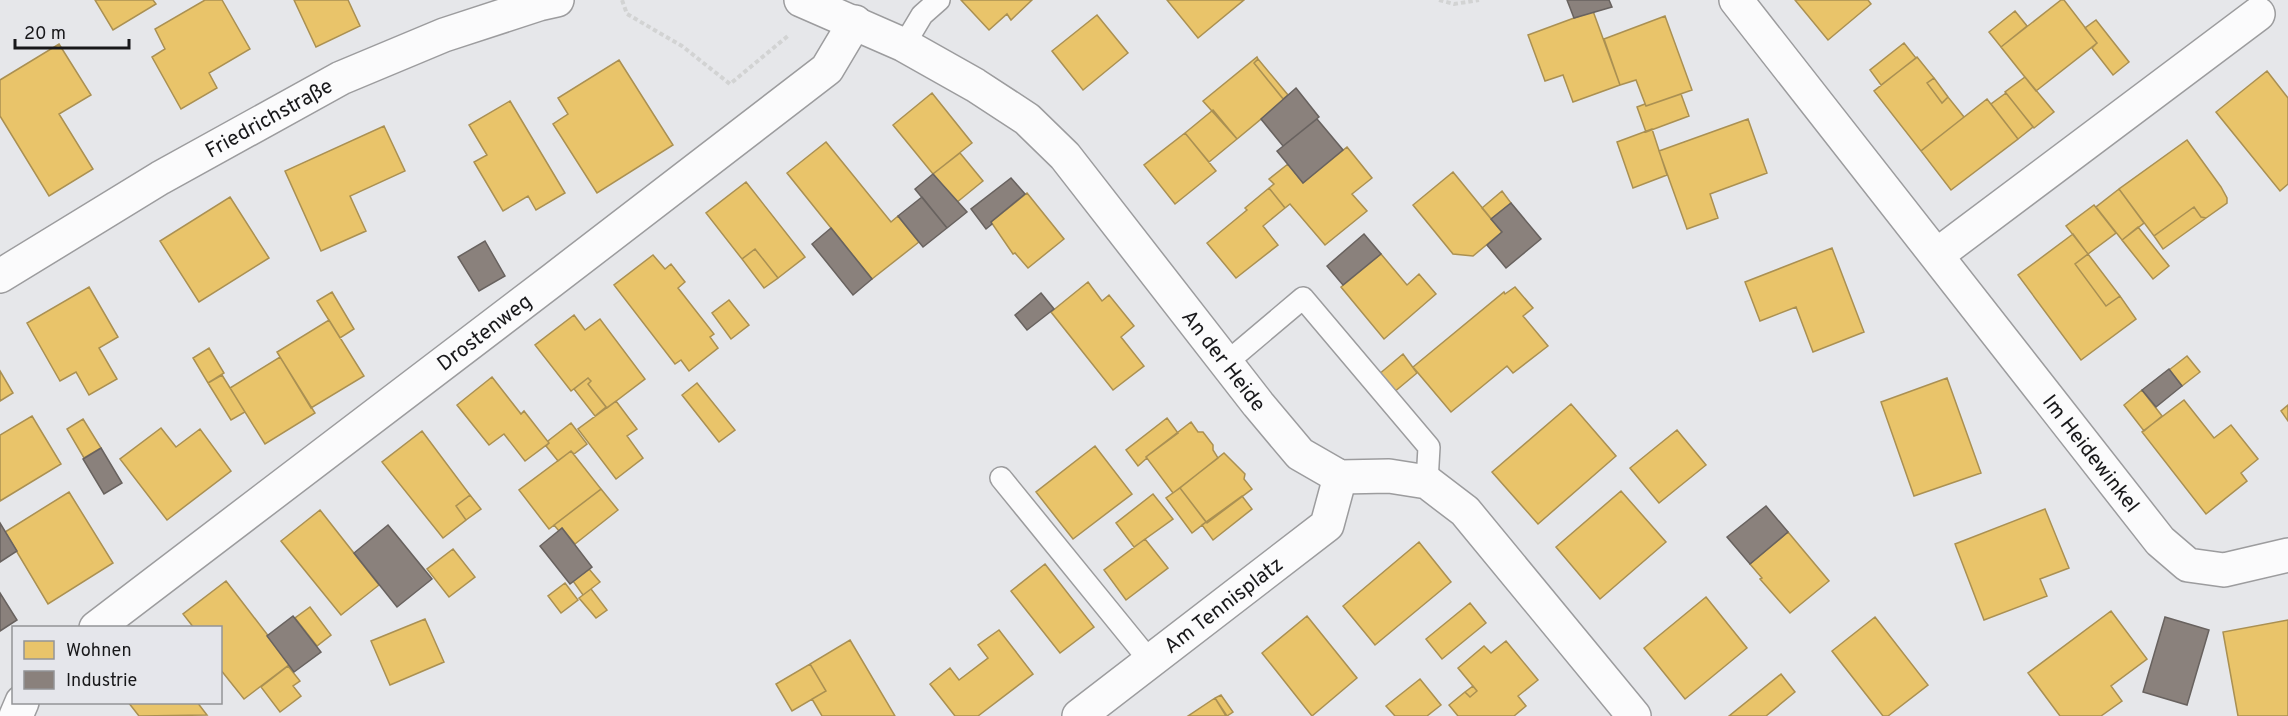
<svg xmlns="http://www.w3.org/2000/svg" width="2288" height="716" font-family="Overpass,sans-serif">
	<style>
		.homes { fill: #e9c46a; stroke: #aa9052; stroke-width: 1.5 }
		.industry { fill: #8a817c; stroke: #68625f; stroke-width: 1.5 }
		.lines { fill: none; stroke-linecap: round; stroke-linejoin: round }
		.lane-casing { stroke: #9c9c9e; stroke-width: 24 }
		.street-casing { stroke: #9c9c9e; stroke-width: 36 }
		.path { stroke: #d2d3d3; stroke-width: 4; stroke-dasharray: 4.5 3; stroke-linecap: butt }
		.lane { stroke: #fbfbfc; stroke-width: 21 }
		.street { stroke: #fbfbfc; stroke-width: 33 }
		.labels { text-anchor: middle; stroke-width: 6; stroke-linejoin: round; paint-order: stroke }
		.street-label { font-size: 21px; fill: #18181a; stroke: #e5e6eb }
	</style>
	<rect width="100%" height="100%" fill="#e6e7ea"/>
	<path class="homes" d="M95 0H153L156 4 113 30Z
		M205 0H222L250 49 209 73 217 88 181 109 152 57 165 49 155 29Z
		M294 0H348L360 26 316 47Z
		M961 0H1032L1011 20 1007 14 989 30Z
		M1167 0H1244L1198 38Z
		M1795 0H1868L1871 4 1828 40Z
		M2061 0H2064L2097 43 2036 91 2001 47Z
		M1593 11 1620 85 1573 102 1563 75 1545 81 1528 35Z
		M2015 11 2027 26 2001 47 1989 32Z
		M1097 15 1128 53 1083 90 1052 51Z
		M1665 16 1692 90 1646 106 1636 80 1620 85 1604 39Z
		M2096 20 2129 62 2113 75 2092 48 2097 43 2085 28Z
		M1904 43 1916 58 1881 85 1870 70Z
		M59 44 91 95 59 114 93 169 49 196 0 116V80Z
		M1257 57 1258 59 1254 63 1284 100 1237 139 1203 101Z
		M1917 57 1934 78 1927 83 1942 103 1948 97 1964 117 1921 151 1874 91Z
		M1258 59 1288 95 1283 99 1254 63Z
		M619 60 673 145 597 193 553 124 568 114 558 98Z
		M2267 71 2288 98V184L2280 191 2216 112Z
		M2025 77 2054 112 2034 128 2005 92Z
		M1934 78 1948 97 1942 103 1927 83Z
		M932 93 972 143 933 174 893 125Z
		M2006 93 2033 127 2018 139 1991 104Z
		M1681 94 1689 116 1646 132 1637 107 1645 104 1646 106Z
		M1987 99 2018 139 1951 190 1921 151Z
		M510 101 565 193 536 210 528 196 503 211 474 162 487 155 469 125Z
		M1213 110 1237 139 1209 162 1185 133Z
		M1748 119 1767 173 1710 194 1718 218 1687 229 1659 151Z
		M384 126 405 171 350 196 366 231 321 251 285 171Z
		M1652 129 1667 175 1633 188 1617 142Z
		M1185 133 1216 171 1175 204 1144 165Z
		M2187 140 2221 187 2227 198V203L2206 218 2201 217 2194 207 2154 236 2119 189Z
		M826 142 891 222 898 216 919 242 872 279 787 173Z
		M1347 147 1372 178 1352 194 1367 211 1325 245 1290 204 1285 208 1269 188 1274 184 1269 179 1288 164 1303 183Z
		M960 153 983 181 956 203 933 174Z
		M1453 172 1502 232 1473 256 1453 254 1413 205Z
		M746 182 805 257 778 278 755 249 742 259 706 213Z
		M1269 188 1285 208 1263 226 1278 245 1236 278 1207 243 1247 210 1245 208Z
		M2119 189 2144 223 2122 240 2096 207Z
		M1502 191 1511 203 1491 219 1482 208Z
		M1027 193 1064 239 1028 268 1015 253 1013 254 991 222Z
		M230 197 269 258 199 302 160 241Z
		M2094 205 2116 233 2088 254 2066 226Z
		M2194 207 2201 217 2206 218 2163 249 2154 236Z
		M2138 227 2169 266 2153 279 2122 240Z
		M2073 234 2088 254 2075 264 2106 306 2120 296 2136 319 2081 360 2018 275Z
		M1832 248 1864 332 1813 352 1796 307 1760 321 1745 282Z
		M755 249 778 278 764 288 742 259Z
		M1381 254 1407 285 1419 274 1436 294 1384 339 1341 287Z
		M2088 254 2120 296 2106 306 2075 264Z
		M653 255 665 269 671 264 685 282 678 288 714 334 710 337 718 348 689 371 681 360 675 364 614 285Z
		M1088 282 1102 301 1109 295 1134 326 1121 337 1144 366 1113 390 1051 312Z
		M89 287 118 337 99 348 117 379 89 395 76 372 60 381 27 323Z
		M1515 287 1533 308 1523 316 1548 346 1513 373 1507 366 1451 412 1413 367 1504 292 1505 294Z
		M332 292 354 329 340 338 317 301Z
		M729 300 749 325 731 339 712 313Z
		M574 315 585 330 600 319 645 379 607 408 588 384 591 381 588 378 571 391 535 345Z
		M329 320 364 376 311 408 277 352Z
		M209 348 224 373 208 383 193 358Z
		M1403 354 1417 373 1393 393 1378 375Z
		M2187 356 2200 372 2182 386 2169 370Z
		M280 357 315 413 265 444 230 388Z
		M0 371 13 393 0 401Z
		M222 375 245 412 231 420 208 383Z
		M492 377 521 414 524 411 549 443 525 461 504 434 489 445 457 405Z
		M588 378 591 381 588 384 606 407 595 416 574 389Z
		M1947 378 1981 473 1914 496 1881 402Z
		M697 383 735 430 719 442 682 395Z
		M2142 390 2162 416 2144 431 2124 405Z
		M2184 400 2214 438 2231 425 2258 459 2241 473 2247 481 2206 514 2142 432Z
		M616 401 637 429 627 436 643 458 616 479 578 429Z
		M1571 404 1616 456 1538 524 1492 472Z
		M2288 405V421L2281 411Z
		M32 416 61 464 0 501V435Z
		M1167 418 1178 433 1146 457 1147 458 1138 466 1126 450Z
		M83 419 101 448 84 458 67 429Z
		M1191 422 1198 432H1203L1213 445V450L1218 458 1173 493 1146 457Z
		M571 423 587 444 574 454 571 451 558 461 546 446 549 443 548 441Z
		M161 428 176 447 200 429 231 471 167 520 120 459Z
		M1677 430 1706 465 1659 503 1630 468Z
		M422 431 470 495 456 506 466 520 443 538 382 462Z
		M1095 446 1132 494 1073 539 1036 492Z
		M571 451 601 489 549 529 519 490Z
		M1224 453 1245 474 1244 479 1252 489 1207 523 1180 488Z
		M1180 488 1206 522 1192 533 1166 498Z
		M601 489 618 510 575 544 562 528 559 531 554 525Z
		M1621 491 1666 542 1600 599 1556 547Z
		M69 492 113 563 48 604 5 532Z
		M1153 494 1173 519 1134 547 1116 523Z
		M470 495 481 509 466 520 456 506Z
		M1242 496 1252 509 1213 540 1202 525Z
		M2045 509 2069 568 2040 579 2047 596 1984 620 1955 544Z
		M320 510 379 585 341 615 281 541Z
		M1788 532 1829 581 1790 613 1760 579 1762 578 1750 564Z
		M1145 539 1168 568 1126 600 1104 570Z
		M1419 542 1451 582 1375 645 1343 606Z
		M453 549 475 577 449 597 427 569Z
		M1045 564 1094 627 1060 653 1011 591Z
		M589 569 600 582 583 595 573 581Z
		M226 581 290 664 244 699 220 669V628H194L183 614Z
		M565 583 578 600 561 613 548 596Z
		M591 589 607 610 596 618 579 598Z
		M1706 597 1747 648 1685 699 1644 648Z
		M1470 603 1486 623 1442 659 1426 639Z
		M310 607 331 635 317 646 295 618Z
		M2111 611 2147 659 2111 686 2122 701 2101 716H2060L2028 673Z
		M1307 616 1357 678 1312 716 1262 653Z
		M1875 617 1928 685 1888 716H1883L1832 651Z
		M425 619 444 662 390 685 371 641Z
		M2288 620V716H2238L2223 632Z
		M999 630 1033 674 978 716H955L930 684 950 668 959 680 988 658 978 645Z
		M850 640 895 716H822L812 699 826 691 810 664Z
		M1506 641 1538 680 1518 696 1526 706 1514 716H1458L1449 705 1465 692 1470 697 1477 691 1458 668 1484 646 1491 653Z
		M810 664 826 691 792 711 776 684Z
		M288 666 300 681 293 686 301 696 280 712 261 687Z
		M1781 674 1795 692 1766 716H1729Z
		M1420 679 1441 705 1427 716H1395L1386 706Z
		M1473 686 1477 691 1470 697 1465 692Z
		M1221 695 1233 712 1227 716 1215 698Z
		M1215 698 1226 716H1188Z
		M128 702H197L207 715 139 716Z"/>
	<path class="industry" d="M1567 0H1609L1612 7 1574 18Z
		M1296 88 1319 117 1283 146 1261 119Z
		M1317 119 1343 150 1303 183 1277 151Z
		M933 174 967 212 947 228 915 189Z
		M1011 178 1025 194 991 222 992 224 986 229 971 209Z
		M922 197 947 228 923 247 898 216Z
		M1511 203 1541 239 1506 268 1487 245 1502 232 1491 219Z
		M831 228 872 279 853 295 812 244Z
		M1364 234 1381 254 1343 285 1327 266Z
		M485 241 505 276 479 291 458 257Z
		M1041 293 1054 309 1027 330 1015 315Z
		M2169 369 2182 386 2156 407 2142 390Z
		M101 448 122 483 104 494 83 459Z
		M1766 506 1788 532 1750 564 1727 537Z
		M0 523 17 551 0 562Z
		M388 525 432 579 397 607 354 553Z
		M562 528 592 567 570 584 540 546Z
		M0 593 17 620 0 631Z
		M293 616 321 652 294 672 267 636Z
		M2165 617 2209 630 2187 705 2143 692Z"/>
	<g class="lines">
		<g class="lane-casing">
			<path id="lane" d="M904 45 922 15 939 0
				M1226 363 1303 298 1429 447 1427 482
				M1001 478 1150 661"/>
		</g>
		<g class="street-casing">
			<g id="street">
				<path id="s1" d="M801 0 904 45 975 85 1027 119 1065 156 1258 404 1300 454 1340 477 1389 476 1427 482 1465 511 1634 716"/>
				<path id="s2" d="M1736 0 2160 541 2188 565 2224 570 2288 555"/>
				<path d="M1937 255 2258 14"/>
				<path id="s3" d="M0 276 160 178 341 78 444 35 539 4 557 0"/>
				<path id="s4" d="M96 628 554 279 827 69 855 22"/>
				<path d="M16 716 22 702"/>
				<path id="s5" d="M1079 716 1327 525 1340 477"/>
			</g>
		</g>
		<path class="path" d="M622 0 627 14 682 46 730 84 789 35
			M1439 0 1454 4 1479 0"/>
		<use href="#lane" class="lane"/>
		<use href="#street" class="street"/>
	</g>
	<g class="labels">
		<g class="street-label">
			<text dy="7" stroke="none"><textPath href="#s3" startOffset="312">Friedrichstraße</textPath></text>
			<text dy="7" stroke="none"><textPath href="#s4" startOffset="488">Drostenweg</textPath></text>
			<text dy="7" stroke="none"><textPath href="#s1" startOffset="568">An der Heide</textPath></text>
			<text dy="7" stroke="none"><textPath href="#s2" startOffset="576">Im Heidewinkel</textPath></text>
			<text dy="7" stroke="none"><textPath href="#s5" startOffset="182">Am Tennisplatz</textPath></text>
		</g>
	</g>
	<rect x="12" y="626" width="210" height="78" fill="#e5e6eb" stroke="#939497" stroke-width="1.5"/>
	<rect x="24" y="641" width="30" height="18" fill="#e9c46a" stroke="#939497" stroke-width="1.5"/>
	<text x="66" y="656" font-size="18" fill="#18181a">Wohnen</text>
	<rect x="24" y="671" width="30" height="18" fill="#8a817c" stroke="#939497" stroke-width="1.5"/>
	<text x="66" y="686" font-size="18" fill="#18181a">Industrie</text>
	<path d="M15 39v9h114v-9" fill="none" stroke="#18181a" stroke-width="3"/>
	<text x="24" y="39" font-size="18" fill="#18181a" stroke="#e5e6eb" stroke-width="4.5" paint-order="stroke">20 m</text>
</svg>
